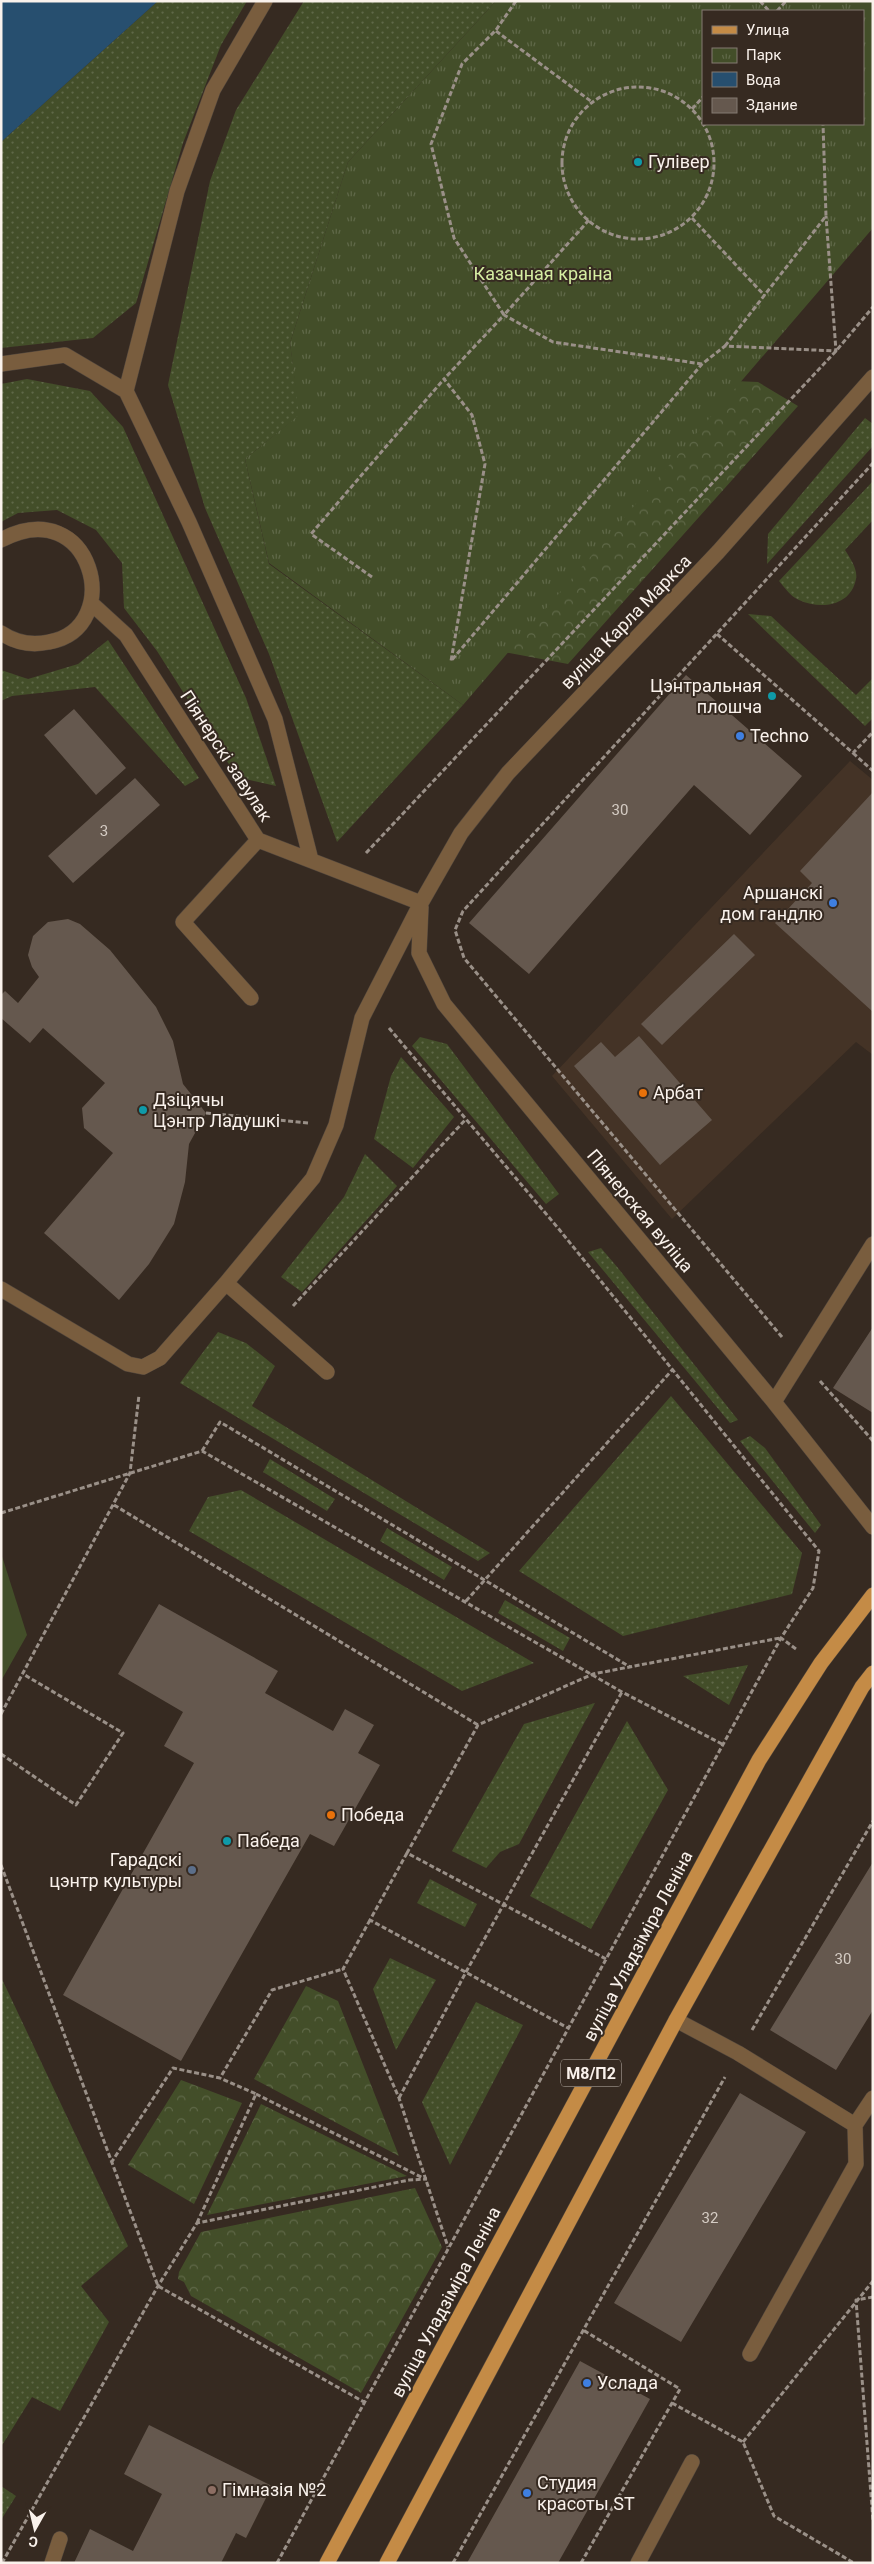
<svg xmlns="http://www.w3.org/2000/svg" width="874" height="2564" font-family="Roboto,sans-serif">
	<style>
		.built { fill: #443326 }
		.grass { fill: url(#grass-dots) }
		.forest { fill: url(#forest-crowns) }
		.park { fill: url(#park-tufts); fill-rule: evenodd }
		.pitch { fill: #434e29 }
		.water { fill: #274f6f }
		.building { fill: #65584e }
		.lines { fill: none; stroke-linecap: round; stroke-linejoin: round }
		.minor-casing { stroke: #51463d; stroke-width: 16 }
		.major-casing { stroke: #51463d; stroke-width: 16 }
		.path { stroke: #9a9088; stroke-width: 3; stroke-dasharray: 5 2.5; stroke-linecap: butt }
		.minor { stroke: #795d3e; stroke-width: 15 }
		.major { stroke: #c48b46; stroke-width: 15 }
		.culture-dot { fill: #0f9aa8; stroke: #362a21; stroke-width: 2 }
		.shop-dot { fill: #3f7fe0; stroke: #362a21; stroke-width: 2 }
		.food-dot { fill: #e8710a; stroke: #362a21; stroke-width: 2 }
		.service-dot { fill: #5c6f8a; stroke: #362a21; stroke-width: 2 }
		.education-dot { fill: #8d6e63; stroke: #362a21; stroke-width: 2 }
		.labels { text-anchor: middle; stroke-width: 4; stroke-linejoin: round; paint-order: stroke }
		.number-label { font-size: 15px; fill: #d5ccc4 }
		.shield { fill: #362a21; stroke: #bfb6af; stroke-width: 1 }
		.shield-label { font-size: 16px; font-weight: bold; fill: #faf2ec }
		.poi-label { font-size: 18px; fill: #faf2ec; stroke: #362a21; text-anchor: start }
		.park-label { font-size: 18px; fill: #d5eda2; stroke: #362a21 }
		.street-label { font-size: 18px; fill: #faf2ec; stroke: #362a21 }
	</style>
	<defs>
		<pattern id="grass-dots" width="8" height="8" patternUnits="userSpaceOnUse" patternTransform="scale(1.25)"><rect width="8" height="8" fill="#434e29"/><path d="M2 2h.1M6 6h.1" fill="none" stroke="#5f6848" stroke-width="1.8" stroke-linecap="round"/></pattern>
		<pattern id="forest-crowns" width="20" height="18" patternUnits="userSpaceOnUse" patternTransform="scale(1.25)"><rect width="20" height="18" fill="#434e29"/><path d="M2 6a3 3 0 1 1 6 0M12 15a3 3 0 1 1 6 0" fill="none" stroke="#5f6848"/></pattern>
		<pattern id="park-tufts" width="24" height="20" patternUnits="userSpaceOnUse" patternTransform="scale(1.25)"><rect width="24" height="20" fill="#434e29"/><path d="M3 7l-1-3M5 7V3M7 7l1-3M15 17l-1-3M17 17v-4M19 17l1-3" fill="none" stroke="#5f6848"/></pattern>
	</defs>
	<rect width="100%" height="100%" fill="#362a21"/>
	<path class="built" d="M850 761 873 780V1055L856 1042 672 1219 552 1076Z"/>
	<path class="grass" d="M158 1H247L221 45 183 143 136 303 93 338 1 348V142Z
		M304 1H496L348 162 290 343 300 415 245 459 269 564 463 705 337 842 269 654 205 508 168 385 210 181 236 110Z
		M27 379 90 391 123 427 246 698 276 786 237 777 157 651 124 608 122 563 96 530 57 510 18 513 1 522V384Z
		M865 418 873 424V446L767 564 768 534Z
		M873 481V520L845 550C850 558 858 569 856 579 851 606 821 610 799 600 791 597 785 588 779 581Z
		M748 614 771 616 856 695 873 678V718L865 726Z
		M108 640 199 778 185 786 95 687 12 696 1 701V670L28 679 78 664Z
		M420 1037 447 1044 559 1194 546 1204 412 1046Z
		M401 1057 454 1117 413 1168 374 1139 391 1076Z
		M365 1154 397 1186 302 1292 281 1277 344 1197Z
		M601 1248 618 1268 738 1420 730 1423 588 1252Z
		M218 1332 246 1343 275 1366 252 1406 490 1553 478 1561 180 1383Z
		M671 1396 802 1553 792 1594 623 1636 519 1571Z
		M750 1436 765 1448 821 1525 815 1533 740 1441Z
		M270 1459 335 1499 327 1511 263 1472Z
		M241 1490 534 1663 462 1691 189 1531 208 1497Z
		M387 1528 452 1567 444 1580 380 1541Z
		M505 1600 570 1638 563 1651 498 1613Z
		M748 1665 729 1705 683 1676Z
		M595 1703 519 1844 500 1852 486 1868 452 1851 524 1724Z
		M627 1721 668 1790 591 1929 530 1896Z
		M430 1879 477 1904 465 1927 417 1903Z
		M390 1958 436 1980 396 2050 373 1989Z
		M1 1977 128 2246 81 2286 109 2322 60 2411 32 2397 1 2447Z
		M476 2002 523 2025 450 2165 422 2102Z
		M1 2486 16 2496 1 2520Z"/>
	<path class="forest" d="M711 380 758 382 798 406 568 664 493 650Z
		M306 1986 338 2001 399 2156 254 2079Z
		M181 2080 242 2103 194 2204 128 2165Z
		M261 2104 407 2176 207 2215Z
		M415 2188 442 2247 361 2393 191 2296 184 2282 178 2279 179 2272 201 2232Z"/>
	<path class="park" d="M496 1H873V228L463 705 269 563 245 459 299 415 290 343 348 162ZM703 11H863V124H703Z"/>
	<path class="pitch" d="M1 1553 27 1635 1 1681Z"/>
	<path class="water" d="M1 1H158L1 142Z"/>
	<path class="building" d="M686 675 802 776 750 835 694 785 529 974 469 923Z
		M74 709 126 768 96 795 44 735Z
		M135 778 160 805 73 883 48 856Z
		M873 792V1012L775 923 812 883 800 871Z
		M68 919 80 924 110 950 156 1007 173 1041 183 1084 206 1113 189 1144 185 1182 174 1224 149 1264 119 1300 44 1233 113 1153 84 1128 82 1108 105 1083 43 1028 30 1043 1 1018V995L5 991 18 1003 39 977 32 967 28 955 33 936 48 922Z
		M734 934 755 955 662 1045 641 1024Z
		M639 1036 712 1120 660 1165 574 1066 601 1042 615 1057Z
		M873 1327V1413L833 1388Z
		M159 1604 278 1671 265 1693 333 1731 345 1709 374 1725 358 1753 380 1765 334 1846 310 1834 181 2061 63 1995 194 1763 164 1746 183 1712 118 1674Z
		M873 1862V2010L836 2070 770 2030Z
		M740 2093 806 2132 681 2342 614 2303Z
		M580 2361 650 2399 558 2563H467Z
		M149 2425 272 2486 246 2538 236 2533 221 2563H74L90 2529 133 2551 162 2494 124 2474Z"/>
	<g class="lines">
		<g class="minor-casing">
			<path id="minor" d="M1 364 65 355 126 391 189 522 275 719 311 860
				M126 391 177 191 213 90 265 1
				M1 540C92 491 127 628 49 642 31 646 16 643 1 633
				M91 603 126 635 258 840 421 903
				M421 907 419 953 444 1004 774 1402 873 1527
				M251 998 183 922 258 840
				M1 1289 128 1364 143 1367 160 1358 226 1283
				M327 1372 226 1283 313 1178 336 1125 362 1018 421 903 461 833 508 773 718 552 873 377
				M774 1402 873 1244
				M676 2020 738 2053 855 2125 873 2098
				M750 2354 856 2164 855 2125
				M52 2563 60 2539
				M638 2563 692 2462"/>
		</g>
		<g class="major-casing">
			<path id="major" d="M327 2563 759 1760 821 1663 873 1595
				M387 2563 676 2020 862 1687 873 1673"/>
		</g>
		<path class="path" d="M516 1 496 30 462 64 431 144 454 238 504 315 589 220
			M760 1 769 11
			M777 11 786 1
			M496 31 592 102
			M562 163a76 76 0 1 1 152 0a76 76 0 1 1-152 0Z
			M692 109 703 97
			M692 218 765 296
			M725 346 826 216 823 124
			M702 364 553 342 504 315 444 379 472 415 485 464 451 661 702 364 725 346 836 351 826 216
			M372 577 311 534 444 379
			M717 634 853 753 873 732
			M853 753 873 771
			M366 853 836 351 873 307
			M389 1028 558 1228 819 1551 813 1588 781 1638 796 1649
			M206 1113 308 1123
			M293 1306 466 1119
			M782 1337 464 958 455 930 463 911 873 463
			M820 1381 873 1441
			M202 1451 220 1422 630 1667
			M114 1505 478 1725
			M1 1513 202 1451 622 1692 722 1744
			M466 1601 673 1369
			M1 1714 130 1473 139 1395
			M1 1754 76 1805 123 1733 23 1674
			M407 1853 370 1920 568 2028
			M1 1865 158 2286 364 2402
			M370 1920 343 1969 399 2098 448 2247
			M606 1959 407 1853 478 1725 593 1674 780 1638
			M752 2030 873 1821
			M256 2094 425 2179
			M399 2098 466 1972 622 1692
			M111 2163 173 2068 220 2078 272 1990 343 1969
			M197 2223 256 2094 220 2078
			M873 2297 856 2300 873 2521
			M672 2403 743 2442 774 2516 854 2563
			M743 2442 873 2281
			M2 2563 158 2286 197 2223 409 2180 427 2179
			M277 2563 781 1638
			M453 2563 725 2077
			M581 2563 680 2389 583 2330"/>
		<use href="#minor" class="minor"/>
		<use href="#major" class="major"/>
	</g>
	<g class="culture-dot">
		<circle cx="638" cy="162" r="5"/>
		<circle cx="772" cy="696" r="5"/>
		<circle cx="143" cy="1110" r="5"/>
		<circle cx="227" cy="1841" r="5"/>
	</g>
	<g class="shop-dot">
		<circle cx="740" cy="736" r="5"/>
		<circle cx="833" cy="903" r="5"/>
		<circle cx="587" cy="2383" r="5"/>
		<circle cx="527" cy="2493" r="5"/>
	</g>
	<g class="food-dot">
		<circle cx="643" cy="1093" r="5"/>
		<circle cx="331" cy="1815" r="5"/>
	</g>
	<circle class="service-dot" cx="192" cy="1870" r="5"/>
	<circle class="education-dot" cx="212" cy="2490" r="5"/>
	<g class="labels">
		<g class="number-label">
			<text x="620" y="815">30</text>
			<text x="104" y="836">3</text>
			<text x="843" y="1964">30</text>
			<text x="710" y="2223">32</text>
		</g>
		<rect class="shield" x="561" y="2059.5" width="60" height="27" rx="4"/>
		<g class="shield-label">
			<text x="591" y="2079">М8/П2</text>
		</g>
		<g class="poi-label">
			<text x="648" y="168">Гулівер</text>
			<text x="762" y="692" text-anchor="end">Цэнтральная<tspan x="762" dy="21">плошча</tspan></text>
			<text x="750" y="742">Techno</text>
			<text x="823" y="899" text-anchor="end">Аршанскі<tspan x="823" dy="21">дом гандлю</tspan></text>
			<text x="653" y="1099">Арбат</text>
			<text x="153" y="1106">Дзіцячы<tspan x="153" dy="21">Цэнтр Ладушкі</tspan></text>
			<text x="341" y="1821">Победа</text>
			<text x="237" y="1847">Пабеда</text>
			<text x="182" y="1866" text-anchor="end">Гарадскі<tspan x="182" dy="21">цэнтр культуры</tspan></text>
			<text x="597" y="2389">Услада</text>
			<text x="537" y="2489">Студия<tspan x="537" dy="21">красоты ST</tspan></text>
			<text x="222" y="2496">Гімназія №2</text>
		</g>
		<g class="park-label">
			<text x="543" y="280">Казачная краіна</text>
		</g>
		<g class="street-label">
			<text transform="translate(626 622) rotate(-46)" y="6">вуліца Карла Маркса</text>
			<text transform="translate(226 756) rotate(57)" y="6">Піянерскі завулак</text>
			<text transform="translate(640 1211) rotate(50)" y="6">Піянерская вуліца</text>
			<text transform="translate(638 1946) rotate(-62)" y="6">вуліца Уладзіміра Леніна</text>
			<text transform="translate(446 2302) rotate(-62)" y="6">вуліца Уладзіміра Леніна</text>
		</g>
	</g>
	<rect width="874" height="2564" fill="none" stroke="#faf2ec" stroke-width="5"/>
	<rect x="702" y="10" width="162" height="115" fill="#362a21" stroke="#847a72"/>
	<rect x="712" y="26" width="25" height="8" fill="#c48b46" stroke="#847a72"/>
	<text x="746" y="35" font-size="15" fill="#faf2ec">Улица</text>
	<rect x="712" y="48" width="25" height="15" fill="url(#park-tufts)" stroke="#847a72"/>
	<text x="746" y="60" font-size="15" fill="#faf2ec">Парк</text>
	<rect x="712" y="72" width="25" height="15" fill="#274f6f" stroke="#847a72"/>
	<text x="746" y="85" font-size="15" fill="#faf2ec">Вода</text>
	<rect x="712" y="98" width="25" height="15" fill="#65584e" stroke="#847a72"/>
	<text x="746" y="110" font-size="15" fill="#faf2ec">Здание</text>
	<g transform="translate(35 2529) rotate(188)" stroke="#362a21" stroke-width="4" paint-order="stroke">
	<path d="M0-4L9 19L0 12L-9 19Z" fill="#faf2ec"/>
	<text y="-8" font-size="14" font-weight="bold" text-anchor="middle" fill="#faf2ec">С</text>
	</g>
</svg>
